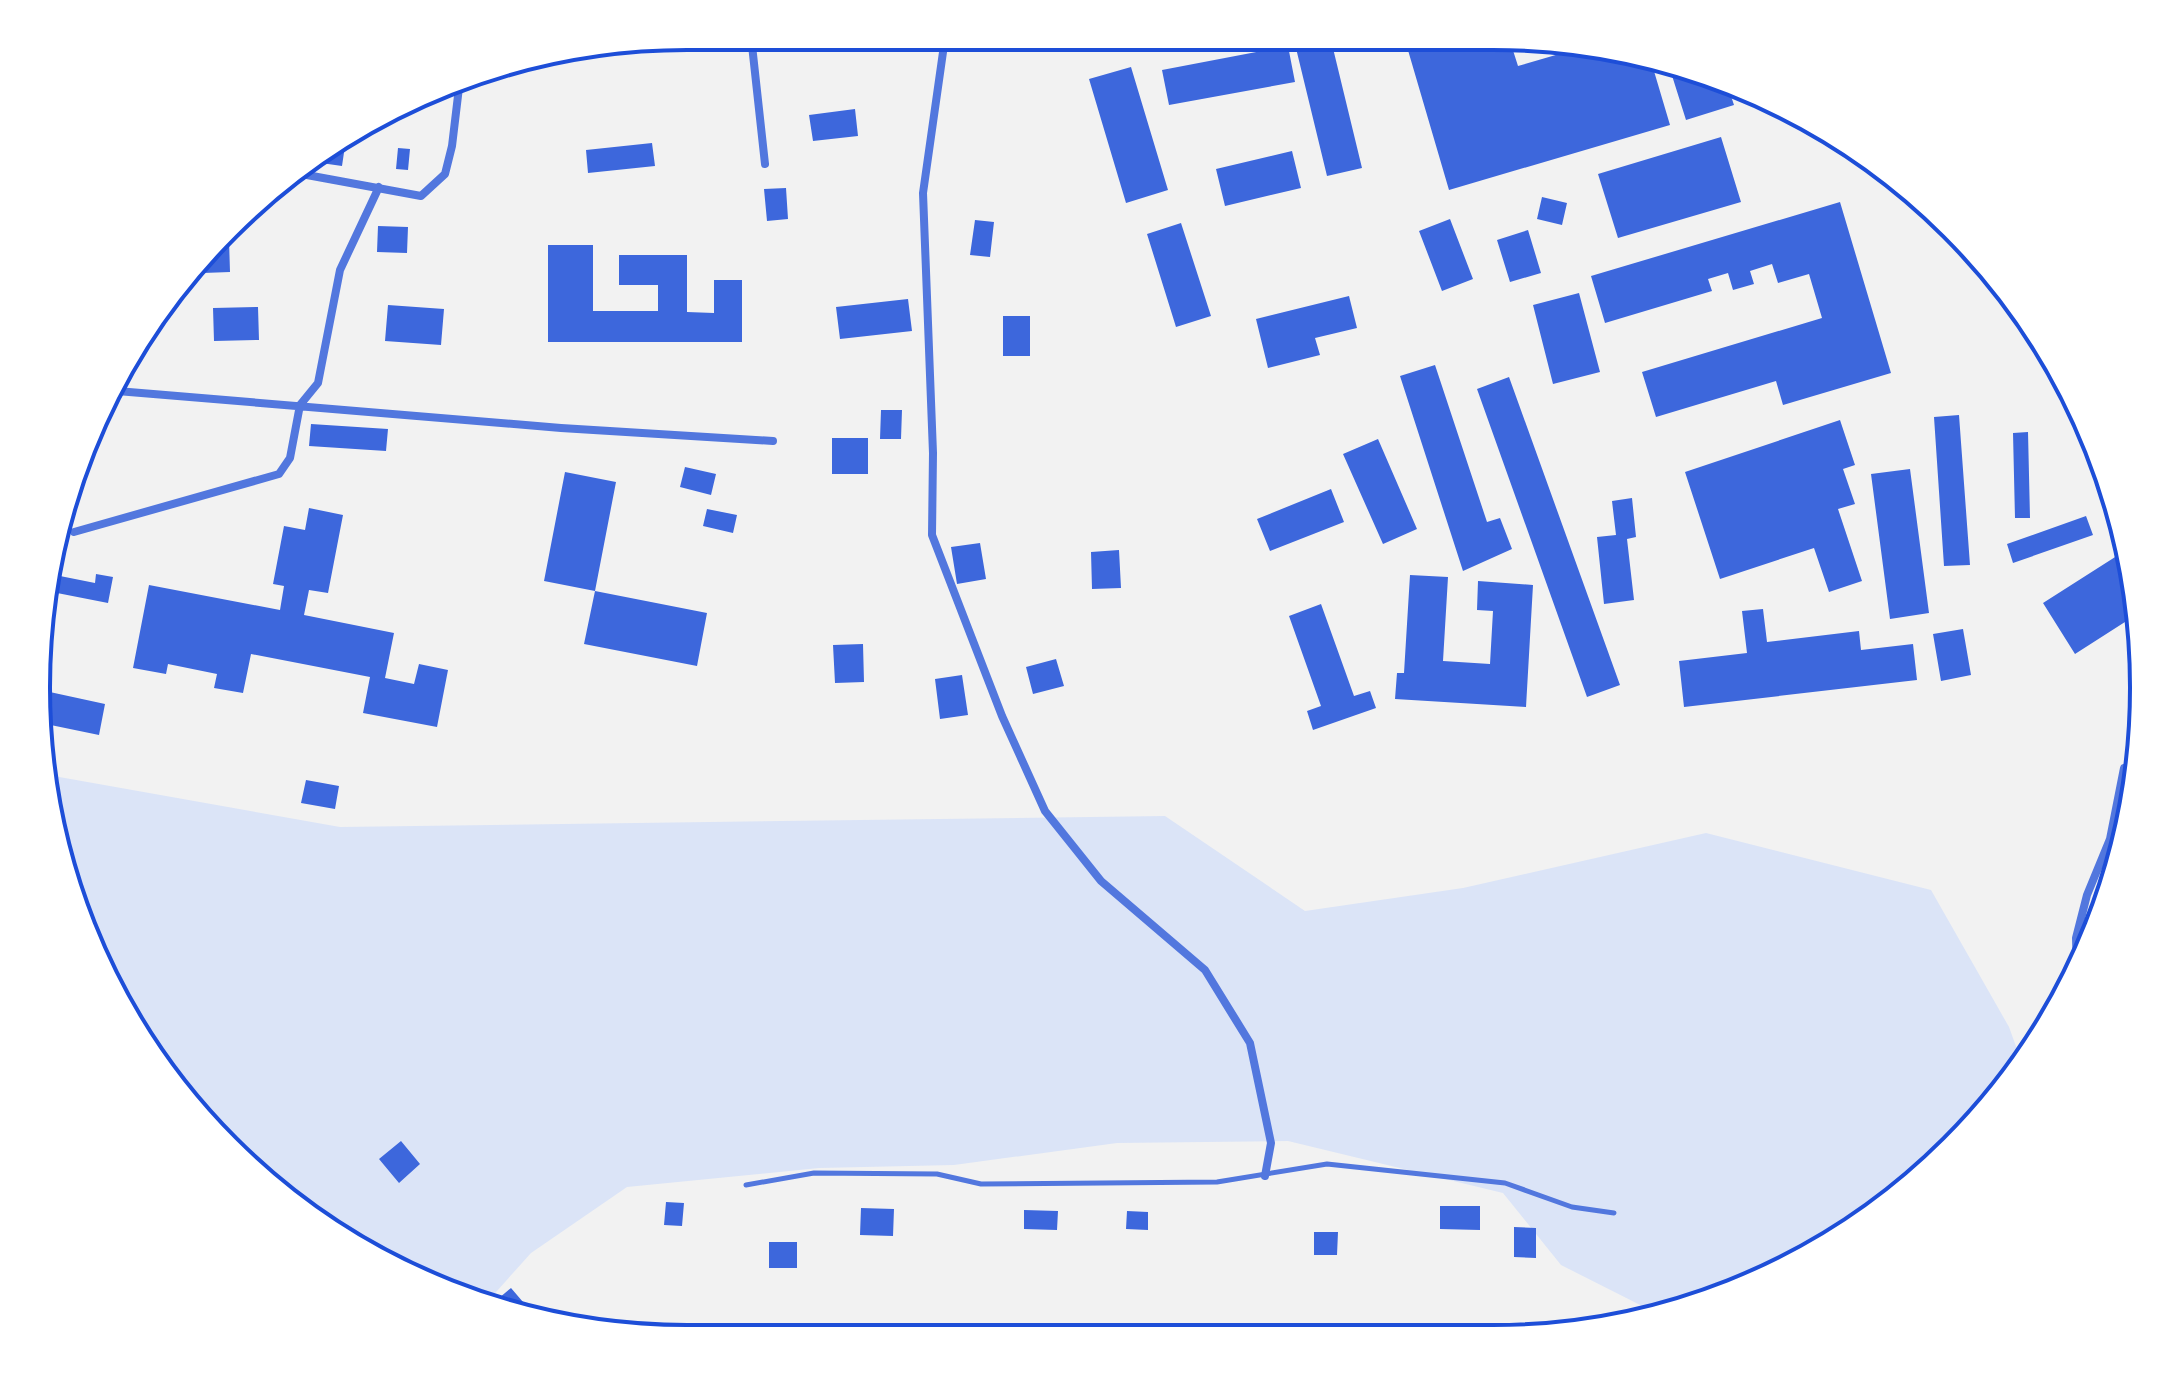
<svg xmlns="http://www.w3.org/2000/svg" width="2180" height="1375" font-family="Commissioner,sans-serif">
	<style>
		.green { fill: #dbe4f7 }
		.building { fill: #3d67dc }
		.lines { fill: none; stroke-linecap: round; stroke-linejoin: round }
		.service { stroke: #5277de; stroke-width: 5 }
		.minor { stroke: #5277de; stroke-width: 8 }
		.rim { fill: none; stroke: #1d4ed8; stroke-width: 4 }
	</style>
	<rect width="100%" height="100%" fill="#f2f2f2"/>
	<path class="green" d="M48 775 340 827 1165 816 1305 911 1463 888 1706 833 1931 890 2009 1027 2022 1063 2009 1084 1889 1204 1781 1272 1662 1316 1561 1265 1503 1193 1288 1141 1117 1143 954 1165 819 1168 627 1187 531 1253 487 1302 439 1290 291 1204 146 1049 58 857Z"/>
	<path class="building" d="M1294 40H1331L1362 168 1327 176Z
		M1405 40 1510 41 1518 66 1590 45 1651 61 1670 125 1449 190Z
		M1288 46 1295 82 1169 105 1162 70Z
		M1669 66 1726 81 1734 105 1686 120Z
		M1131 67 1168 190 1126 203 1089 79Z
		M855 109 858 136 813 141 809 115Z
		M1721 137 1741 202 1618 238 1598 174Z
		M341 138 346 139 342 166 321 163 323 148Z
		M652 143 655 166 588 173 586 150Z
		M398 148 410 149 408 170 396 169Z
		M1292 151 1301 188 1225 206 1216 169Z
		M786 188 788 219 767 221 764 189Z
		M1542 197 1567 203 1562 225 1537 219Z
		M1840 202 1891 373 1783 405 1776 381 1656 417 1642 372 1822 318 1809 274 1778 283 1772 264 1750 271 1754 284 1733 290 1728 273 1708 279 1712 291 1605 323 1591 276Z
		M1450 219 1473 279 1442 291 1419 231Z
		M975 220 994 222 990 257 970 255Z
		M1181 223 1211 316 1176 327 1147 234Z
		M378 226 408 227 407 253 377 252Z
		M1528 230 1541 273 1510 282 1497 240Z
		M226 239H229L230 272 203 273V261Z
		M548 245H593V311H658V285H619V255H687V312L714 313V280H742V342H548Z
		M1579 293 1600 372 1553 384 1533 305Z
		M1349 296 1357 328 1315 338 1320 355 1268 368 1256 319Z
		M908 299 912 331 840 339 836 307Z
		M388 305 444 309 441 345 385 341Z
		M258 307 259 340 214 341 213 308Z
		M1003 316H1030V356H1003Z
		M1435 365 1487 522 1500 518 1512 549 1463 571 1400 376Z
		M1509 377 1620 685 1587 697 1477 389Z
		M881 410H902L901 439H880Z
		M1959 415 1970 565 1944 566 1934 417Z
		M1840 420 1855 465 1843 469 1855 504 1838 509 1862 581 1829 592 1814 548 1720 579 1685 472Z
		M311 424 388 429 386 451 309 446Z
		M2028 432 2030 518H2015L2013 433Z
		M832 438H868V474H832Z
		M1378 439 1417 529 1383 544 1343 454Z
		M685 467 716 474 711 495 680 487Z
		M1910 469 1929 613 1890 619 1871 474Z
		M565 472 616 482 595 591 544 581Z
		M1331 489 1344 522 1270 551 1257 519Z
		M1632 498 1636 537 1627 539 1634 600 1604 604 1597 537 1616 535 1612 501Z
		M2115 500 2120 523 2110 526 2104 503Z
		M309 508 343 515 328 593 309 590 304 615 394 633 385 678 414 684 419 664 448 670 437 727 363 713 370 677 251 654 243 693 214 688 217 674 168 664 166 674 133 668 149 585 280 610 284 586 273 584 284 526 305 530Z
		M707 509 737 515 733 533 703 526Z
		M2086 516 2093 535 2013 563 2007 544Z
		M980 543 986 579 957 584 951 547Z
		M1119 550 1121 588 1092 589 1091 552Z
		M2123 552 2128 560 2139 613 2075 654 2043 603Z
		M96 574 113 577 108 603 52 592 55 575 95 583Z
		M1410 575 1448 577 1443 661 1490 664 1493 611 1477 610 1478 581 1533 585 1526 707 1395 699 1397 673H1404Z
		M595 591 707 613 697 666 584 644Z
		M1321 604 1354 696 1370 691 1376 708 1313 730 1307 711 1321 706 1289 616Z
		M1763 609 1767 642 1859 631 1861 650 1913 644 1917 680 1684 707 1679 661 1747 653 1742 611Z
		M1963 629 1971 675 1941 681 1933 634Z
		M863 644 864 682 835 683 833 645Z
		M1056 659 1064 686 1033 694 1026 667Z
		M962 675 968 715 940 719 935 679Z
		M36 689 105 704 99 735 41 723Z
		M306 780 339 786 335 809 301 803Z
		M401 1141 420 1164 399 1183 379 1159Z
		M666 1202 684 1203 682 1226 664 1225Z
		M1440 1206H1480V1230L1440 1229Z
		M861 1208 894 1209 893 1236 860 1235Z
		M1024 1210 1058 1211 1057 1230 1024 1229Z
		M1127 1211 1148 1212V1230L1126 1229Z
		M1514 1227 1536 1228V1258L1514 1257Z
		M1314 1232H1338L1337 1255H1314Z
		M769 1242H797V1268H769Z
		M511 1288 523 1302 513 1310 492 1304Z"/>
	<g class="lines">
		<path class="service" d="M746 1185 814 1173 937 1174 981 1184 1217 1182 1327 1164 1505 1183 1572 1207 1614 1213"/>
		<path class="minor" d="M751 36 765 164
			M945 38 923 193 933 453 932 535 1002 716 1045 811 1101 881 1205 970 1250 1043 1271 1143 1265 1176
			M296 173 421 196 445 174 452 146 460 79
			M117 391 561 428 773 441
			M74 532 279 474 290 458 300 405 318 383 340 270 379 187
			M2077 976 2076 938 2087 895 2110 839 2124 768 2137 765"/>
	</g>
	<path d="M0 0H2180V1375H0ZM687 50H1493A637 637 0 0 1 2130 687V688A637 637 0 0 1 1493 1325H687A637 637 0 0 1 50 688V687A637 637 0 0 1 687 50Z" fill="#fff" fill-rule="evenodd"/>
	<path class="rim" d="M687 50H1493A637 637 0 0 1 2130 687V688A637 637 0 0 1 1493 1325H687A637 637 0 0 1 50 688V687A637 637 0 0 1 687 50Z"/>
</svg>
